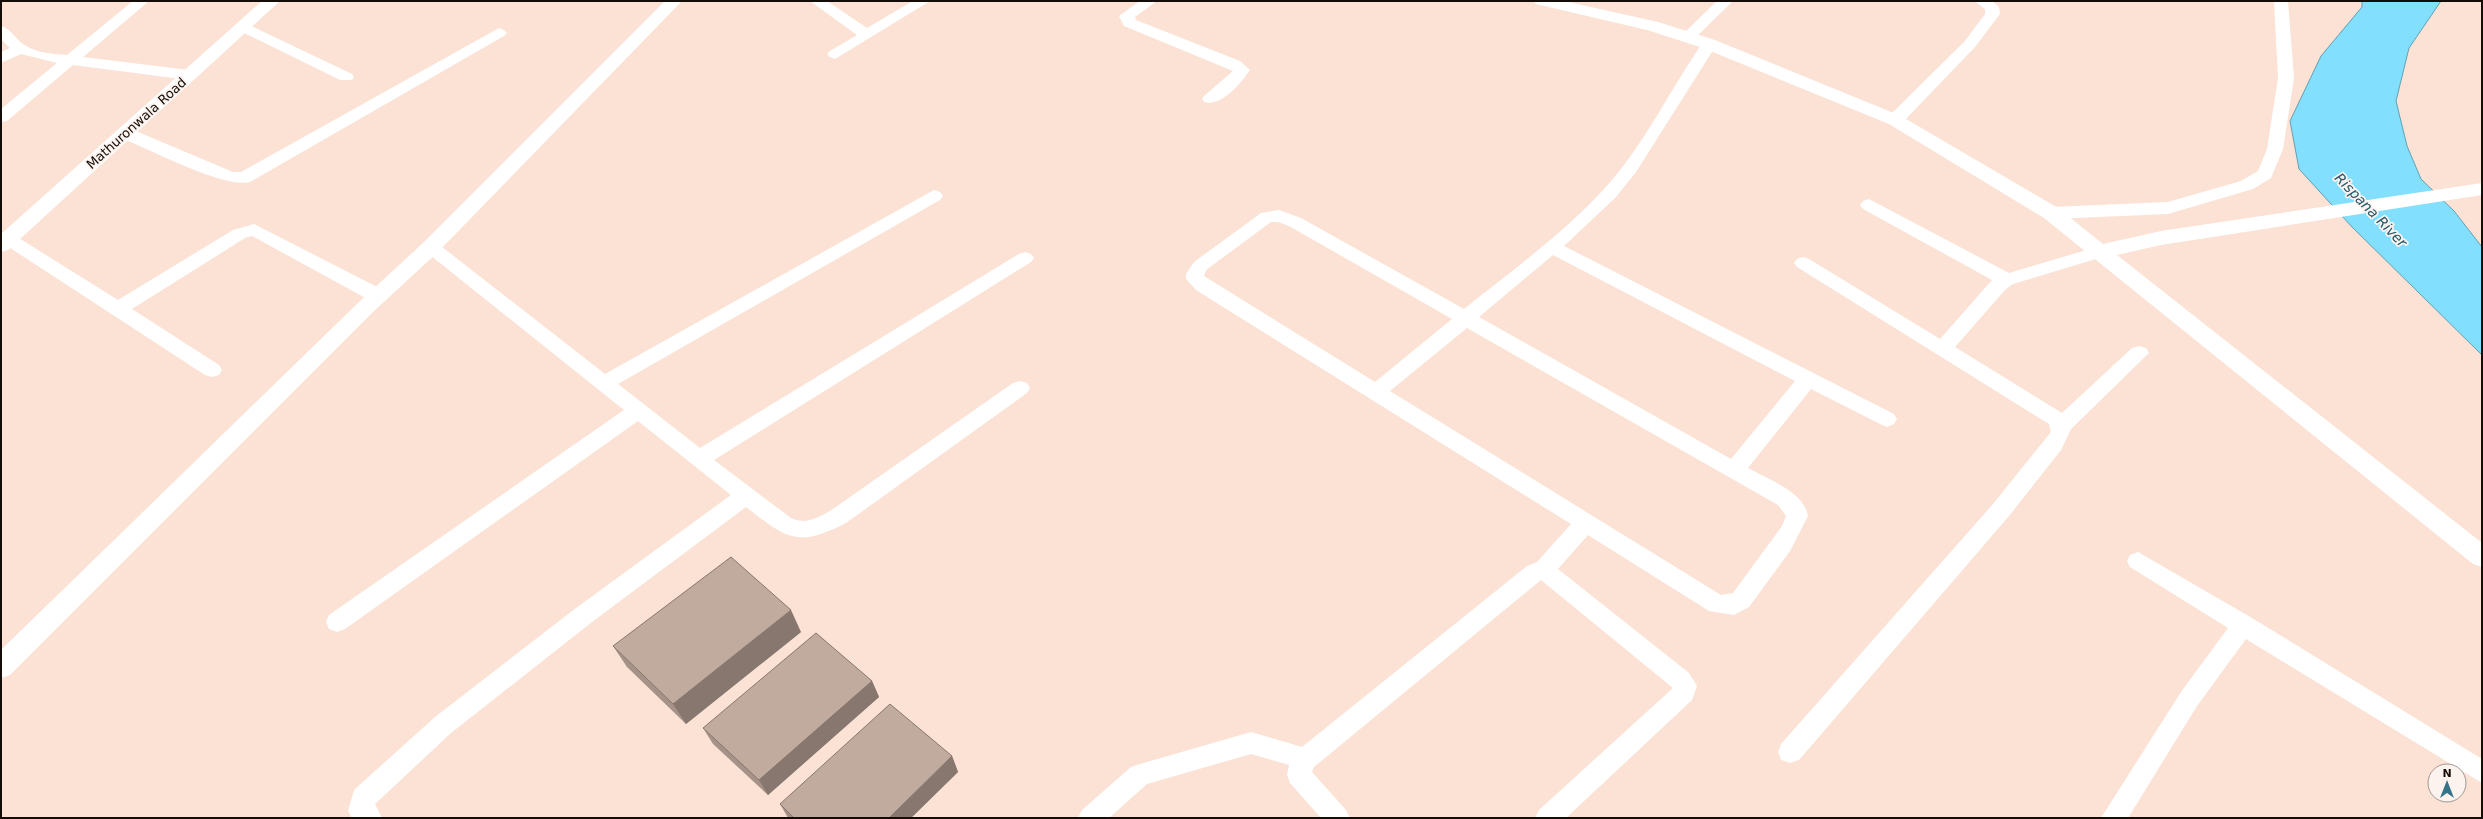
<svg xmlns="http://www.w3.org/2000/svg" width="2483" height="819" font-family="'DejaVu Sans',sans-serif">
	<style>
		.water { fill: #83dffe; stroke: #61a0b4 }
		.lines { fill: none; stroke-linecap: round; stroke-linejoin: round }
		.minor { fill: #fff; fill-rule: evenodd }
		.tertiary { fill: #fff; fill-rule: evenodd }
		.secondary { fill: #fff; fill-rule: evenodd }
		.wall { fill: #a69288 }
		.shaded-wall { fill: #87776f }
		.building { fill: #c1aa9e; stroke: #87776f }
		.labels { text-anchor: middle; stroke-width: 3.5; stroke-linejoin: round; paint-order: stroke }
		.street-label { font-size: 13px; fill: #130c08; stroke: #fdf3ee }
		.water-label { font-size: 14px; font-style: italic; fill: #255969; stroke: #fdf3ee }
	</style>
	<rect width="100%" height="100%" fill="#fbe2d5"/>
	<path class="water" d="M2362 1H2441L2409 48 2396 101 2407 146 2421 179 2454 211 2482 247V355L2352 227 2299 169 2290 121 2321 56 2362 7Z"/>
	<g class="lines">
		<path class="minor" d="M133 1H149L83 57 189 70 197 75 195 78 189 80 73 65 7 121 1 122V109L57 63 21 54 1 63V52L10 48 1 39V26C12 29 16 41 26 46 38 53 53 54 67 55Z
			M810 1H827L867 28 913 1H930L835 59 830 57 827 54 830 51 857 35Z
			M1140 1H1157L1135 17 1136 20 1240 61 1250 70C1241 83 1222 107 1204 102L1202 99 1204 96 1233 71 1124 26 1119 16Z
			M1717 1H1733L1693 40H1683L1680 37 1683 34Z
			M1974 1H1992L1999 7 2000 14 1975 47 1901 124H1889L1887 120 1889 116 1965 41 1985 14V9Z
			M2274 1H2288L2294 78 2283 149 2271 178 2253 189 2168 214 2051 219 2045 217 2042 213 2045 209 2051 207 2168 202 2241 181 2258 171 2267 149 2278 78Z
			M243 22 352 74 354 77 352 80H340L238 30 235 27Z
			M499 28 504 30 507 33 504 36 250 182C224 189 147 148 119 137L117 133 119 129H131L233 172H241Z
			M1709 39 1717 44 1636 172 1616 197 1564 246 1894 414 1897 419 1894 424 1887 427 1880 424 1811 389 1748 468C1767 479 1804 491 1808 516L1790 551 1749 607 1734 615 1709 611 1588 535 1558 569 1689 673 1697 686 1692 700 1566 818H1535L1539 810 1673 688 1541 580 1314 767 1312 772 1346 810 1350 818H1321L1290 783 1287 775 1289 765 1251 754 1147 784 1109 818H1078L1082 810 1131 767 1140 764 1251 732 1302 747 1527 566 1537 562 1571 524 1196 290 1186 279V274L1194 262 1261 213 1279 210 1301 218 1464 309C1511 271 1563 234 1604 189 1644 146 1670 89 1704 41ZM1271 222H1278L1289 226 1452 319 1375 382 1204 276 1206 270ZM1553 255 1795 381 1731 459 1479 317ZM1467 328 1778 505 1786 516 1782 526 1733 593 1721 595 1390 391Z
			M934 190 940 192 943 196 940 200 618 384 700 448 1019 254 1025 252 1031 254 1034 258 1031 262 714 460 791 518C806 525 817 518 830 511L1013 383 1020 381 1027 383 1030 388 1027 393 846 523C797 548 787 539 746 507L592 622 451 733 375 804 382 818H352L348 811 354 790 435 717 576 608 731 495 638 421 345 629 337 632 329 629 326 622 329 615 624 410 425 251 422 247 425 243 431 241 437 243 605 374Z
			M1869 199 2009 273 2100 246 2106 248 2109 252 2106 256 2013 284 2005 290 1955 347 2062 413 2132 348 2139 346 2146 348 2149 353 2071 429 2061 450 2009 516 1799 760 1790 763 1781 760 1778 752 1781 744 1993 504 2051 432 2049 424 1797 267 1794 263 1797 259 1803 257 1809 259 1940 339 1992 280 1863 209 1860 205 1863 201Z
			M254 224 385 291 387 296 385 301 378 303 371 301 252 236 245 238 132 309 219 365 222 370 219 375 212 377 205 375 1 242 2 235 8 233 14 235 118 300 233 230Z
			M2138 552 2252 618 2482 759V783L2246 639 2197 706 2128 818H2101L2181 692 2228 628 2130 567 2127 561 2130 555Z"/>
		<path class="tertiary" d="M262 1H280L8 250 1 252V234Z
			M665 1H682L438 252 373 312 10 675 1 678V650L359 302 424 242Z"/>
		<path class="secondary" d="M1534 1H1564L1658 22 1715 40 1901 116 2058 208 2103 244 2161 231 2482 183V195L2161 245 2117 255 2482 543V567L2473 564 2044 218 1889 124 1703 48 1647 30 1536 4Z"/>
	</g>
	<path class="wall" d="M801 632 686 724 627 667 613 646Z
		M872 681 879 697 768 795 713 744 703 728Z
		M952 756 958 772 911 818H788L780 804Z"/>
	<path class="shaded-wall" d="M791 610 801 632 686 724 673 704Z
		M872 681 879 697 768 795 759 780Z
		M952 756 958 772 911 818H889Z"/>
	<path class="building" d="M731 557 791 610 673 704 613 646Z
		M816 633 872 681 759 780 703 728Z
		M890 704 952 756 889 818H794L780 804Z"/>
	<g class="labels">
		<g class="street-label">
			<text transform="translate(136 123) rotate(-42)" y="5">Mathuronwala Road</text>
		</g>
		<g class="water-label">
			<text transform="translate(2371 210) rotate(46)" y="5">Rispana River</text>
		</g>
	</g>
	<rect width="2483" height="819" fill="none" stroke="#130c08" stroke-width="4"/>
	<g transform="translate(2447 783)"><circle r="19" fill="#fdf3ee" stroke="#9f9792"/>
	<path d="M0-3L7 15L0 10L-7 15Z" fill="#347388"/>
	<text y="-6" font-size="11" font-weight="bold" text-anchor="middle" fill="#130c08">N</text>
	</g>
</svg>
